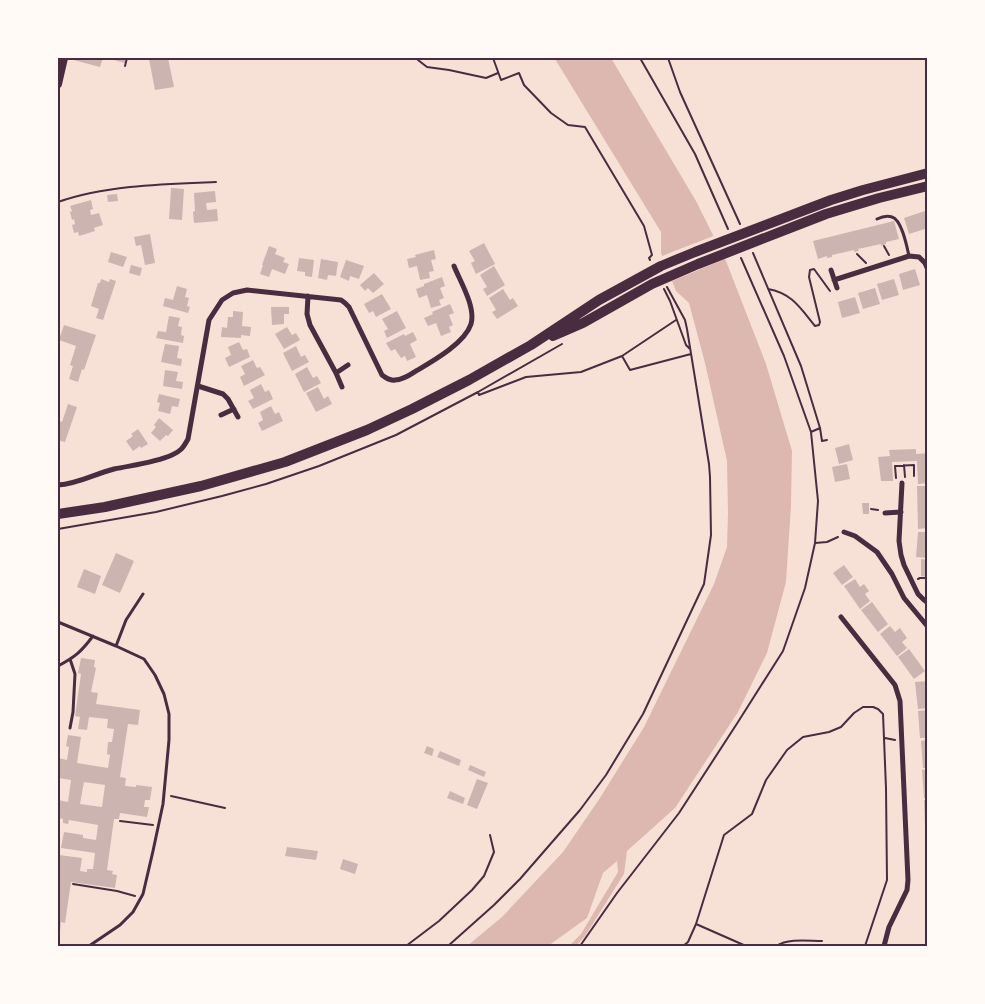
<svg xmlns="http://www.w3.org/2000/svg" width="985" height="1004" font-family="'IBM Plex Sans',sans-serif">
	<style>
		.water { fill: #dcb8b0 }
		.pier { fill: #f7e1d7 }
		.building { fill: #ccb4b1; fill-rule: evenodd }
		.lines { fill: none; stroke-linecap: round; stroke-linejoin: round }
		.path { stroke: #4a2c40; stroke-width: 2 }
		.service { stroke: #4a2c40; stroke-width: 3 }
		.minor { stroke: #4a2c40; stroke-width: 5 }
		.tertiary { stroke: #4a2c40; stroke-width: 8 }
		.trunk { stroke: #4a2c40; stroke-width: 10 }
		.neatline { fill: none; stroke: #4a2c40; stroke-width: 2 }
	</style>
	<rect width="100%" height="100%" fill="#f7e1d7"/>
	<path class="water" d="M553 58H611L696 201 726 261 766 364 792 451 791 505 786 582 767 653 738 712 675 808 627 851 624 874 585 936 576 946H569L581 934 618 872 617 861 603 873 587 918 548 946H467L502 917 563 852 600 798 644 727 714 584 727 547 728 512 727 461 705 363 689 303 676 291 661 253V232L555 59Z"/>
	<path class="pier" d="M716 235 727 258 670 282 660 257 672 252Z"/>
	<path class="building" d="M66 58H103L100 67Z
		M106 58H127L125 63Z
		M155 58H168L174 87 155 90 149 59Z
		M171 188 184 189 182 220 169 219Z
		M215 191 216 202 206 203 207 210 217 209 218 221 194 223 193 212 195 211 194 193Z
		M117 194 118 201 108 202 107 195Z
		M91 200 93 209 90 210 91 215 99 213 103 225 94 228 95 231 79 236 78 232 74 233 72 225 75 224 74 219 72 220 70 212 72 211 70 206Z
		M928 210V228L909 234 904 218Z
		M894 221 899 239 886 242V244L881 246V244L858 249 859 251 854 252V250L832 255V257L827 258V256L818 259 813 241Z
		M150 234 155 263 145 265 141 245 136 246 134 237Z
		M484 243 495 264 476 274 471 263 475 261 469 251Z
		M269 246 277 249 275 254 285 258 283 262 289 264 285 274 272 269 269 277 260 274 263 265H262Z
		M434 250 436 259 431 260 434 271 429 272 430 278 420 280 417 266 409 268 407 259 416 257 415 255Z
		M111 252 127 257 123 267 108 262Z
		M299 258 314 260 312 277 305 276V272L297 271Z
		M321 259 338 262 336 276 328 275 327 280 318 278Z
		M346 260 364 266 359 279 350 276 349 281 340 277Z
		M131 265 142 268 140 276 129 273Z
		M494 266 505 285 487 296 483 289 487 287 480 275Z
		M915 269 920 285 903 290 899 274Z
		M374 273 384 284 373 293 368 288 365 291 360 285Z
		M442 277 445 286 440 288 444 298 439 300 441 305 431 308 427 295 419 298 416 289 424 286V284Z
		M101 279 109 282 110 279 116 281 103 320 96 318 99 309 91 306 98 283H100Z
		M894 279 899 295 882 300 877 284Z
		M177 286 187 289 185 297 189 298 187 306 190 307 188 313 163 306 165 298 173 300Z
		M875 288 880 304 863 309 858 293Z
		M503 289 510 300 513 298 518 306 497 319 492 312 496 310 489 298Z
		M382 294 391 309 376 317 373 311 369 313 364 304Z
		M855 297 860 313 842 318 838 302Z
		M450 304 454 313 449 315 453 325 449 327 451 332 441 336 436 323 428 326 424 318 433 314 432 312Z
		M271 307H289V314H284V324L272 325Z
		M233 311 243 312 242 326 251 327 250 336 241 335V338L221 337 222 327 227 328 228 317H233Z
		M397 311 406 328 387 338 384 331 388 329 382 319Z
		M169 316 180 318 178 326 182 327 181 335 184 336 183 343 156 338 158 331 166 332Z
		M64 325 96 335 84 370 82 369 78 382 69 379 73 366 70 365 76 346 59 340Z
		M287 327 292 335 296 333 300 340 284 349 275 334Z
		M413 332 417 340 410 344 416 357 407 361 405 356 401 358 395 349 391 351 386 343 404 334 405 336Z
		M239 342 243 350 247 349 250 357 229 367 225 358 231 355 228 347Z
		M165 344 179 346 177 358 182 359 181 366 161 362Z
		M296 346 301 357 305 355 309 362 292 371 283 353Z
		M253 360 257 368 260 367 265 375 244 386 240 377 245 374 241 366Z
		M307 367 313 378 317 376 321 383 304 392 295 374Z
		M165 370 178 372 176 381 183 382 182 389 163 386Z
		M261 384 265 392 269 390 273 399 253 409 248 401 254 398 250 390Z
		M318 387 324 399 328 396 332 404 316 412 306 393Z
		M159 394 180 399 178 407 172 406 170 414 158 411 160 403 157 402Z
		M68 404 77 407 65 442 58 440V420L62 422Z
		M271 406 275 414 279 412 283 421 262 431 258 423 263 420 260 412Z
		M159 418 173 430 168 436 166 435 160 441 151 433 156 427 154 425Z
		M138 429 148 444 141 448 140 446 133 451 126 441 133 436 131 434Z
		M849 444 853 460 839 464 835 448Z
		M916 449V454L928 453V483L918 484 917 461 892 462 893 481H881L878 457 890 456 889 450Z
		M847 464 850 479 835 482 832 467Z
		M917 486H928V528L918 529Z
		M862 503H869V514H863Z
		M918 532H928V558L916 557Z
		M116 553 134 561 120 593 102 585Z
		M921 559 928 560V577L921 576Z
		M844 565 853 577 842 585 833 573Z
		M84 569 101 576 95 594 77 587Z
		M855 579 860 587 864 584 869 591 865 594 870 601 860 609 844 586Z
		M872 602 888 624 878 632 861 610Z
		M890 626 895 632 900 628 907 638 902 642 907 648 897 656 880 634Z
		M909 649 925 671 914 679 898 657Z
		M81 658 95 660 94 667 96 668 91 692 98 693 96 704 140 710 138 725 128 724 120 777 126 778 125 786 136 787V785L152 787 150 800H145L144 807H149L147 817 120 813 119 819H114L107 870 113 871 112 874 117 875 115 888 71 882 65 923 61 922 60 931H58V867L59 855 82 858 80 871 87 872V869H93L95 853 61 848 64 832 83 835V838L96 840 98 825 69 820 68 824 63 823V819L58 818V800L68 802 71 780 59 778V783H58V758L67 760 69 747 66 746 68 735 81 737 77 763 108 768 110 755 107 754 108 742H112L114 729 107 728 108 719 89 717 87 730 78 729 80 717 75 716 81 674 78 673ZM84 782 105 785 102 807 80 804Z
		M928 681V708L918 709 915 682Z
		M928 710V738H920L918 711Z
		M928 740V768H923L921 741Z
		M427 746 434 749 432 756 424 753Z
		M440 751 461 760 459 766 437 757Z
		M470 765 486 772 484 777 468 770Z
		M928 769V798H924L922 770Z
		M477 779 488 783 477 809 467 805Z
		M450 791 465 798 463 804 447 798Z
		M924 800H928V828H925Z
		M287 847 318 851 316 860 285 856Z
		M343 859 358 864 355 874 340 869Z"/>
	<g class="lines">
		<path class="path" d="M417 58 418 60 427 67 449 70 486 78 498 73
			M493 58 501 80 519 73 524 85 551 113 568 125 585 127 644 226 652 255 649 258 650 260
			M640 58 695 154 728 229
			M668 58 680 92 740 224
			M125 66 127 58
			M58 202C106 185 165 184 216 182
			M884 246 889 255
			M753 253 801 366 820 428 822 441 827 440
			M857 254 866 263
			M664 289 670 301 686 345 690 349
			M768 289C792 293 801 309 815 326L819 325 820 322 809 277 810 270 814 269 830 291
			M622 356 630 370 691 354
			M478 392 479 395 526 377 581 372 622 356 676 320
			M811 432 820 428
			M904 465 905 477
			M896 478 895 466 914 465V476
			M871 509 878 510
			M58 529 156 512 222 496 266 484 319 466 396 435 478 392 562 344
			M815 543 827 542 838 537
			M918 579 920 578H928
			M885 738 895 740
			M171 796 225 808
			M580 810 606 775 643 714 704 584 711 535 710 477 709 464 687 329 685 320 667 287
			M120 821 153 825
			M73 884 117 891 135 896
			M696 924 746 946
			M406 946 439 921 472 890 484 876 494 852 490 835
			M448 946 494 905 520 879 580 810
			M580 946 617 893 679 813 738 722 783 651 805 588 815 543 818 501 811 432 784 356 741 258
			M683 946 688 942 696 924 724 835 752 814 766 780 787 750 803 737 829 732 841 727 854 713 863 707H873L878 709 883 714 886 788 887 880 865 946
			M776 946C789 938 808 941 822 941"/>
		<path class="service" d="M877 219C881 217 887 215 892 217 902 220 907 247 909 256
			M58 622 116 646 144 659 155 675 164 694 169 714V740L163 804 153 851 143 894 133 912 120 925 89 946
			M116 646 126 620 143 594
			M58 666C75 657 81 652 93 636
			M70 728 73 712 75 674 70 659"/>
		<path class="minor" d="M831 270 837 288
			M834 280 909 256 919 257 925 263 928 270
			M308 296 307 314 310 325 336 373 342 387
			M336 373 348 365
			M198 386 223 394 228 399 238 417
			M221 415 234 409
			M902 483 899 541 901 555 904 565 918 594 923 599 928 603
			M58 485C78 484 94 474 114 469 133 465 154 463 172 455 181 451 183 448 188 439L209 320 222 300 233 293 247 290 341 300 345 303 349 307 382 375C386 378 390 381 395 380 403 380 410 375 416 371 433 361 465 343 471 324 476 307 460 281 454 266
			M885 513 901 512
			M844 532 855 536 877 552 892 574 904 598 928 627
			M841 617 895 685 900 701 908 880 907 890 889 927 884 946"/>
		<path class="tertiary" d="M58 84 64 58"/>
		<path class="trunk" d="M553 336 583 323 652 284 698 264 826 214 879 198 928 186
			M58 514 105 507 201 486 285 462 367 430 412 409 469 380 531 345 599 300 661 266 695 252 831 200 863 190 928 173"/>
	</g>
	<rect width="985" height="1004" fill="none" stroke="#fffaf5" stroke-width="118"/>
	<rect x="59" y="59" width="867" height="886" class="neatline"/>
</svg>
